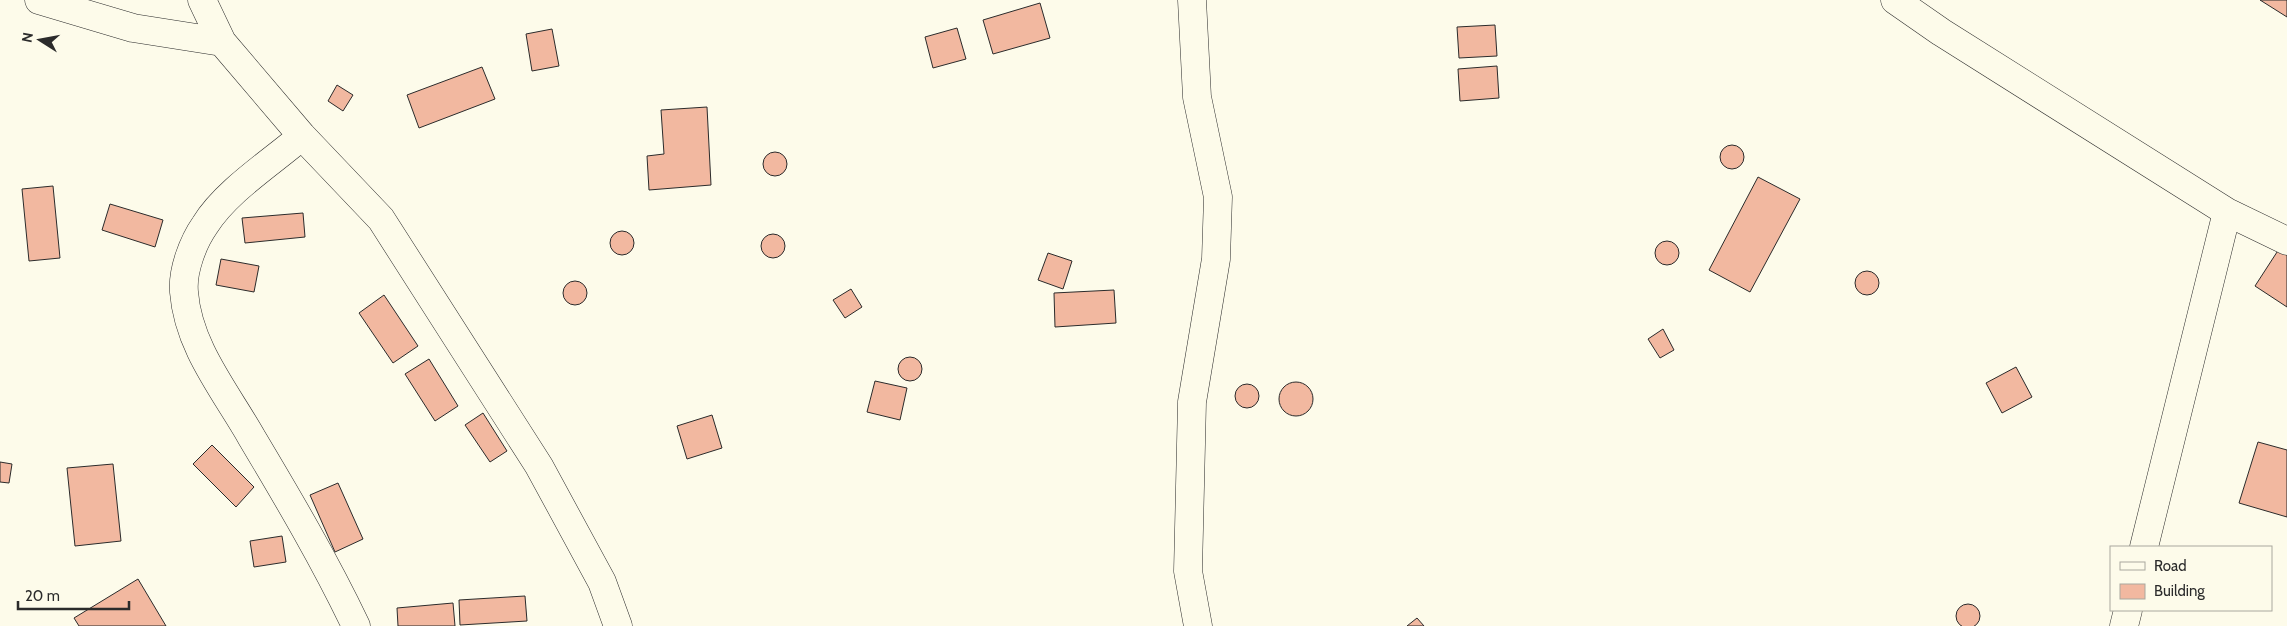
<svg xmlns="http://www.w3.org/2000/svg" width="2287" height="626" font-family="Cabin,sans-serif">
	<style>
		.building { fill: #f2b8a0; stroke: #2b2b2b }
		.lines { fill: none; stroke-linecap: round; stroke-linejoin: round }
		.minor-casing { stroke: #2b2b2b; stroke-width: 29 }
		.minor { stroke: #fdfbea; stroke-width: 28 }
	</style>
	<rect width="100%" height="100%" fill="#fdfbea"/>
	<path class="building" d="M2260 0H2287V17Z
		M1040 3 1050 38 993 54 983 20Z
		M1495 25 1497 56 1459 58 1457 27Z
		M957 28 966 59 933 68 925 37Z
		M552 29 559 66 532 71 526 34Z
		M1497 66 1499 98 1460 101 1458 69Z
		M482 67 495 99 419 128 407 95Z
		M337 85 353 95 343 111 328 101Z
		M707 107 711 185 649 190 647 156 664 154 661 110Z
		M1720 157a12 12 0 1 1 24 0a12 12 0 1 1-24 0Z
		M763 164a12 12 0 1 1 24 0a12 12 0 1 1-24 0Z
		M1758 177 1800 199 1750 292 1709 270Z
		M53 186 60 258 29 261 22 189Z
		M110 204 163 220 155 247 102 230Z
		M303 213 305 237 245 243 242 218Z
		M610 243a12 12 0 1 1 24 0a12 12 0 1 1-24 0Z
		M761 246a12 12 0 1 1 24 0a12 12 0 1 1-24 0Z
		M1655 253a12 12 0 1 1 24 0a12 12 0 1 1-24 0Z
		M2279 249 2287 254V307L2255 286Z
		M1048 253 1072 261 1063 289 1038 280Z
		M221 259 259 266 254 292 216 285Z
		M1855 283a12 12 0 1 1 24 0a12 12 0 1 1-24 0Z
		M563 293a12 12 0 1 1 24 0a12 12 0 1 1-24 0Z
		M851 289 862 307 845 318 833 300Z
		M1114 290 1116 323 1055 327 1054 293Z
		M384 295 418 346 393 363 359 313Z
		M1663 329 1674 350 1660 358 1648 339Z
		M898 369a12 12 0 1 1 24 0a12 12 0 1 1-24 0Z
		M429 359 458 406 435 421 405 374Z
		M2016 367 2032 397 2002 413 1986 383Z
		M875 381 907 388 900 420 867 412Z
		M1279 399a17 17 0 1 1 34 0a17 17 0 1 1-34 0Z
		M1235 396a12 12 0 1 1 24 0a12 12 0 1 1-24 0Z
		M483 413 507 451 490 462 465 425Z
		M712 415 722 448 687 459 677 426Z
		M2258 442 2287 450V517L2239 503Z
		M212 445 254 487 236 507 193 464Z
		M0 462 12 464 9 483 0 482Z
		M113 464 121 541 75 546 67 468Z
		M338 483 363 539 335 552 310 495Z
		M282 536 286 562 254 567 250 541Z
		M138 579 166 626H79L74 618Z
		M525 596 527 621 460 625 459 600Z
		M453 603 455 626H398L397 608Z
		M1956 616a12 12 0 1 1 24 0a12 12 0 1 1-24 0Z
		M1417 618 1424 626H1407Z"/>
	<g class="lines">
		<g class="minor-casing">
			<path id="minor" d="M39 0 133 28 222 42
				M202 0 222 42 302 136 381 219 539 466 602 582 618 626
				M1192 0 1197 97 1218 197 1216 259 1192 402 1188 571 1198 626
				M1895 0 1941 32 2227 212 2287 241
				M302 136C272 162 226 191 205 225 193 242 182 271 184 292 188 347 226 392 252 438 289 500 325 561 356 626
				M2144 547 2227 212
				M2124 626 2128 610"/>
		</g>
		<use href="#minor" class="minor"/>
	</g>
	<rect x="2110" y="546" width="162" height="65" fill="#fdfbea" stroke="#a9a89e"/>
	<rect x="2120" y="562" width="25" height="8" fill="#fdfbea" stroke="#a9a89e"/>
	<text x="2154" y="571" font-size="15" fill="#2b2b2b">Road</text>
	<rect x="2120" y="584" width="25" height="15" fill="#f2b8a0" stroke="#a9a89e"/>
	<text x="2154" y="596" font-size="15" fill="#2b2b2b">Building</text>
	<g transform="translate(40 40) rotate(281)" stroke="#fdfbea" stroke-width="4" paint-order="stroke">
	<path d="M0-4L9 19L0 12L-9 19Z" fill="#2b2b2b"/>
	<text y="-8" font-size="14" font-weight="bold" text-anchor="middle" fill="#2b2b2b">N</text>
	</g>
	<path d="M18 601v8h111v-8" fill="none" stroke="#2b2b2b" stroke-width="2.5"/>
	<text x="25" y="601" font-size="15" fill="#2b2b2b" stroke="#fdfbea" stroke-width="4" paint-order="stroke">20 m</text>
</svg>
